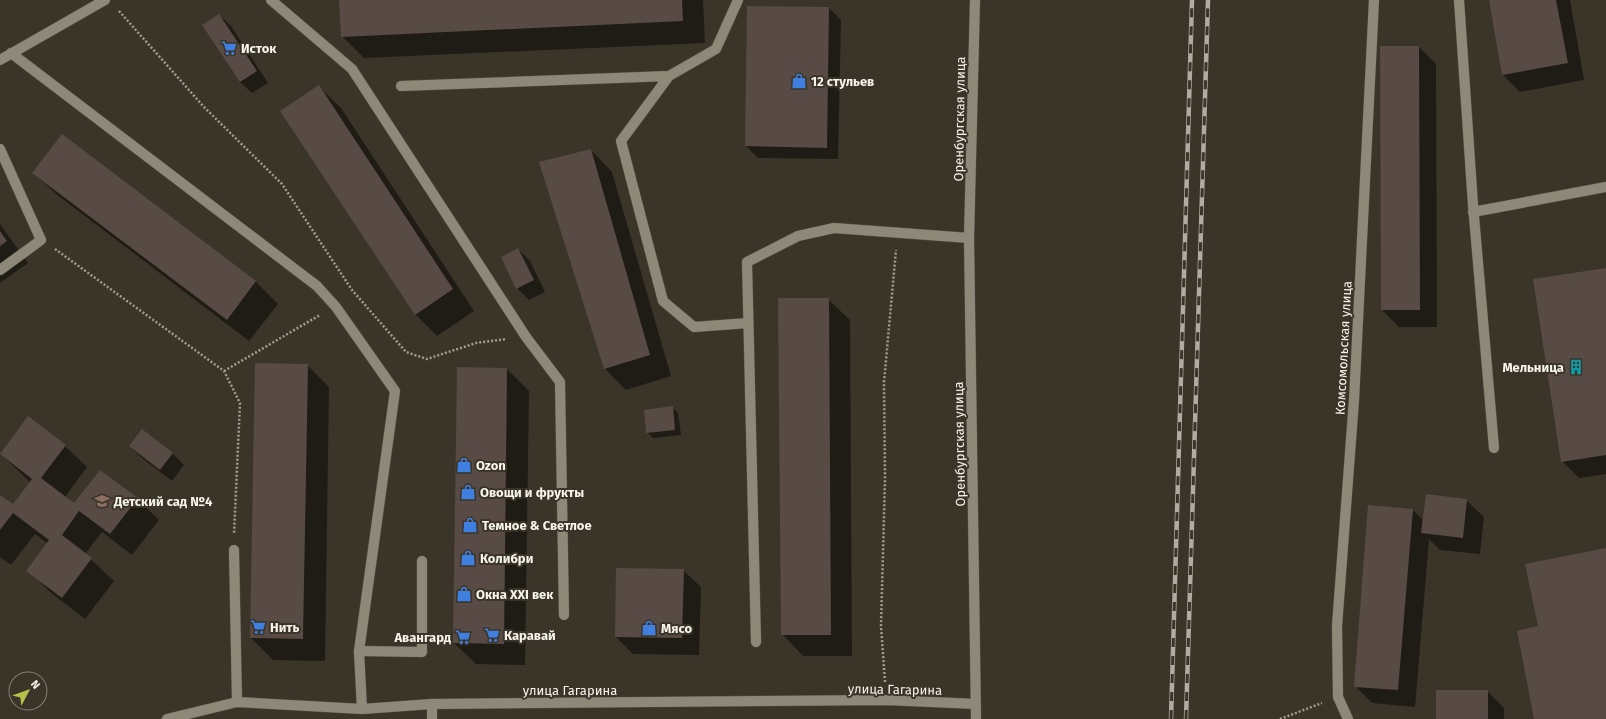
<svg xmlns="http://www.w3.org/2000/svg" width="1606" height="719" font-family="'Fira Sans',sans-serif">
	<style>
		.shadow { fill: #0007 }
		.building { fill: #584a44 }
		.lines { fill: none; stroke-linecap: round; stroke-linejoin: round }
		.lane-casing { stroke: #555146; stroke-width: 11 }
		.street-casing { stroke: #555146; stroke-width: 11 }
		.path { stroke: #a19d93; stroke-width: 2.5; stroke-dasharray: 2 2; stroke-linecap: butt }
		.lane { stroke: #8e8879; stroke-width: 10 }
		.street { stroke: #8e8879; stroke-width: 10 }
		.rail-casing { stroke: #b1aca3; stroke-width: 4.5 }
		.rail { stroke: #3b3529; stroke-width: 3; stroke-dasharray: 9; stroke-linecap: butt }
		.labels { text-anchor: middle; stroke-width: 4; stroke-linejoin: round; paint-order: stroke }
		.poi-label { font-size: 13px; font-weight: bold; fill: #f7f4ec; stroke: #3b3529; text-anchor: start }
		.street-label { font-size: 13px; fill: #f7f4ec; stroke: #3b3529 }
	</style>
	<rect width="100%" height="100%" fill="#3b3529"/>
	<path class="shadow" d="M340 0H703L705 43 364 58 342 36Z
		M1490 0H1570L1584 80 1520 92 1503 75Z
		M829 8 841 20 838 159 758 158 746 146Z
		M219 15 231 26 268 83 252 93 240 82Z
		M1381 47H1419L1436 64 1437 327H1399L1382 310Z
		M319 87 341 108 474 311 437 336 415 314Z
		M62 135 256 282 278 304 249 341 56 194 34 173Z
		M591 150 612 172 671 376 626 390 604 368Z
		M0 224 28 263 0 283Z
		M518 249 530 261 545 292 529 300 517 288 502 257Z
		M1606 269V474L1579 478 1562 461Z
		M828 299 850 320 852 656H803L782 634Z
		M307 365 329 387 325 661 273 660 251 638Z
		M507 369 529 391 525 665 476 664 454 643Z
		M672 407 678 413 681 435 653 438 647 432Z
		M142 430 173 454 184 465 172 481 142 458 130 446Z
		M65 446 87 467 65 497 75 505 137 499 159 520 132 555 102 532 85 554 114 581 85 619 50 592 28 570 48 544 35 534 11 565 0 557V496L13 506 30 482 1 454Z
		M1466 500 1484 517 1480 554 1440 550 1429 539 1415 707 1372 703 1355 686 1413 510 1424 521Z
		M683 570 701 587 699 655 633 654 616 637Z
		M1487 691 1504 708V719H1437Z"/>
	<path class="building" d="M339 0H682L683 21 341 37Z
		M1489 0H1556L1568 63 1502 75Z
		M747 6 829 7 827 148 745 146Z
		M219 14 257 71 240 82 202 25Z
		M1380 46H1419L1420 310H1381Z
		M319 85 453 289 415 315 280 111Z
		M62 134 256 281 227 320 32 173Z
		M591 149 650 355 604 369 539 162Z
		M0 231 7 241 0 246Z
		M518 248 534 280 516 289 501 257Z
		M1606 268V455L1561 462 1533 279Z
		M778 298H829L831 635H781Z
		M255 363 308 364 303 639 250 638Z
		M457 367 507 368 504 644 453 643Z
		M673 406 675 430 646 433 644 410Z
		M28 416 66 445 41 478 74 503 100 470 138 498 110 534 79 511 62 535 92 558 62 598 26 571 49 540 13 513 0 530V495L13 504 32 479 0 454Z
		M142 429 173 453 160 470 129 446Z
		M1426 494 1467 499 1463 538 1421 533Z
		M1368 505 1413 509 1398 690 1354 687Z
		M1606 548V719H1534L1517 631 1538 626 1525 564Z
		M616 568 684 569 682 638 615 637Z
		M1436 690H1488V719H1436Z"/>
	<g class="lines">
		<g class="lane-casing">
			<path id="lane" d="M271 0 352 69 526 337 560 382 564 615
				M1459 0 1473 205 1494 448
				M669 76 621 141 663 301 694 327 748 323
				M401 86 669 76 716 49 738 0
				M0 149 41 240 0 270
				M1473 212 1606 187
				M756 642 747 262 798 236 834 228 969 238
				M359 651 422 652V561
				M432 719V704"/>
		</g>
		<g class="street-casing">
			<path id="street" d="M975 0 969 238 976 719
				M11 53 317 286 336 307 395 391 359 651 362 709
				M0 60 105 0
				M234 550 237 702
				M167 719 237 702 362 709 432 704 887 700 976 704
				M1348 719 1338 697 1337 626 1354 400 1374 0"/>
		</g>
		<path class="path" d="M119 11 204 107 282 184 352 290 406 352 427 359 476 343 506 339
			M55 249 224 371 240 403 234 534
			M224 371 320 315
			M885 682 881 626 885 478 884 382 896 250
			M1280 719 1322 703"/>
		<use href="#lane" class="lane"/>
		<use href="#street" class="street"/>
		<g class="rail-casing">
			<path id="rail" d="M1171 719 1192 0
				M1186 719 1208 0"/>
		</g>
		<use href="#rail" class="rail"/>
	</g>
	<defs>
		<g id="supermarket-bare" transform="scale(1.2)"><path d="M-6-5.5h2.5l.6 2H6L4.5 2H-2.5L-4.4-4H-6ZM-1.5 3.2a1.3 1.3 0 1 0 .1 0ZM3 3.2a1.3 1.3 0 1 0 .1 0Z" fill="#3f7fe0" stroke="#3b3529" stroke-width="2.5" paint-order="stroke"/></g>
		<g id="shop-bare" transform="scale(1.2)"><path d="M-5-2.5h2.3a2.7 3.5 0 0 1 5.4 0H5L5.5 6h-11ZM-1.5-2.5h3a1.5 2.3 0 0 0-3 0Z" fill="#3f7fe0" stroke="#3b3529" stroke-width="2.5" paint-order="stroke"/></g>
		<g id="building-bare" transform="scale(1.2)"><path d="M-4-6H4V6H1V3H-1V6H-4ZM-2.5-4.3h1.7v1.8h-1.7ZM.8-4.3h1.7v1.8H.8ZM-2.5-1h1.7V.8h-1.7ZM.8-1h1.7V.8H.8Z" fill="#0f9aa8" stroke="#3b3529" stroke-width="2.5" paint-order="stroke"/></g>
		<g id="school-bare" transform="scale(1.2)"><path d="M0-5L7-2L0 1L-7-2ZM-4 1L0 2.5L4 1V4Q0 6-4 4Z" fill="#8d6e63" stroke="#3b3529" stroke-width="2.5" paint-order="stroke"/></g>
	</defs>
	<g fill-rule="evenodd">
		<use href="#supermarket-bare" x="229" y="48"/>
		<use href="#shop-bare" x="799" y="81"/>
		<use href="#building-bare" x="1576" y="367"/>
		<use href="#shop-bare" x="464" y="465"/>
		<use href="#shop-bare" x="468" y="492"/>
		<use href="#school-bare" x="102" y="501"/>
		<use href="#shop-bare" x="470" y="525"/>
		<use href="#shop-bare" x="468" y="558"/>
		<use href="#shop-bare" x="464" y="594"/>
		<use href="#supermarket-bare" x="258" y="627"/>
		<use href="#shop-bare" x="649" y="628"/>
		<use href="#supermarket-bare" x="492" y="635"/>
		<use href="#supermarket-bare" x="463" y="637"/>
	</g>
	<g class="labels">
		<g class="poi-label">
			<text x="241" y="53">Исток</text>
			<text x="811" y="86">12 стульев</text>
			<text x="1564" y="372" text-anchor="end">Мельница</text>
			<text x="476" y="470">Ozon</text>
			<text x="480" y="497">Овощи и фрукты</text>
			<text x="114" y="506">Детский сад №4</text>
			<text x="482" y="530">Темное &amp; Светлое</text>
			<text x="480" y="563">Колибри</text>
			<text x="476" y="599">Окна XXI век</text>
			<text x="270" y="632">Нить</text>
			<text x="661" y="633">Мясо</text>
			<text x="504" y="640">Каравай</text>
			<text x="451" y="642" text-anchor="end">Авангард</text>
		</g>
		<g class="street-label">
			<text transform="translate(959 119) rotate(-89)" y="5">Оренбургская улица</text>
			<text transform="translate(1343 348) rotate(-87)" y="5">Комсомольская улица</text>
			<text transform="translate(959 444) rotate(-91)" y="5">Оренбургская улица</text>
			<text transform="translate(895 689) rotate(1)" y="5">улица Гагарина</text>
			<text x="570" y="695">улица Гагарина</text>
		</g>
	</g>
	<g transform="translate(28 691) rotate(49)"><circle r="19" fill="#3b3529" stroke="#868177"/>
	<path d="M0-3L7 15L0 10L-7 15Z" fill="#b3c24b"/>
	<text y="-6" font-size="11" font-weight="bold" text-anchor="middle" fill="#f7f4ec">N</text>
	</g>
</svg>
